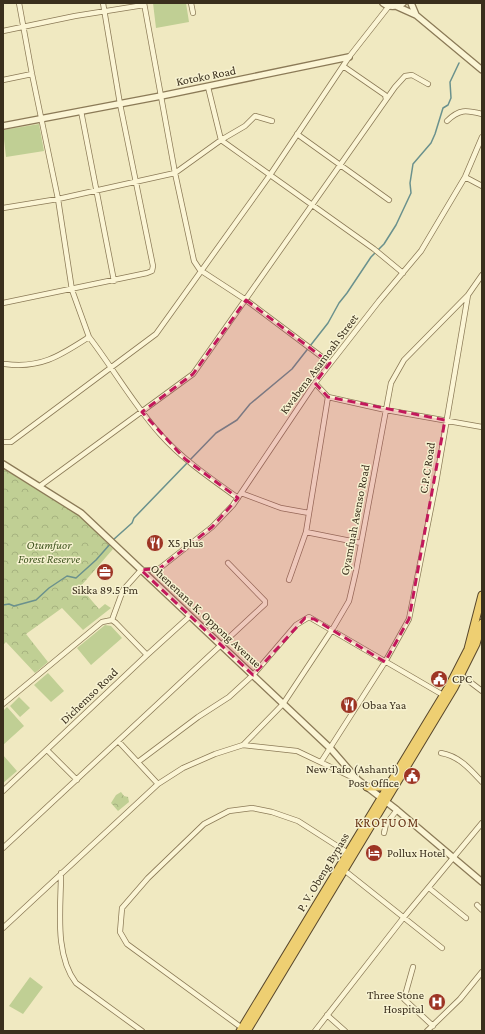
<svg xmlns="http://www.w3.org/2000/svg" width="485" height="1034" font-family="'Crimson Pro',serif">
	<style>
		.green { fill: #c0cf94 }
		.forest { fill: url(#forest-crowns) }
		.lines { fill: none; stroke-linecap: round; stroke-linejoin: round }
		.stream { stroke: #6a918d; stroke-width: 1.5 }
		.minor-casing { stroke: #8b7a57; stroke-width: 6 }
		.tertiary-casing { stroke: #8b7a57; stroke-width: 8 }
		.trunk-casing { stroke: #58472c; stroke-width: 9 }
		.minor { stroke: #fbf5d5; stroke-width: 4.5 }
		.tertiary { stroke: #fbf5d5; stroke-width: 5.5 }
		.trunk { stroke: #eecf72; stroke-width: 7 }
		.marked { fill: #c2185b; fill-opacity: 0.2; stroke: #c2185b; stroke-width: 3; stroke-dasharray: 8 5; stroke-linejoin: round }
		.labels { text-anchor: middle; stroke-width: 3; stroke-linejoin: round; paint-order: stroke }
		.street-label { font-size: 12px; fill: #3a2f1d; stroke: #f7f2d1 }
		.poi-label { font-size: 12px; fill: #3a2f1d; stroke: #f7f2d1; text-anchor: start }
		.park-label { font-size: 12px; font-style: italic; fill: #425722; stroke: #f7f2d1 }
		.neighbourhood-label { font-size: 13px; letter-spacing: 1px; fill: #693619; stroke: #f7f2d1 }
	</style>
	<defs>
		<pattern id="forest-crowns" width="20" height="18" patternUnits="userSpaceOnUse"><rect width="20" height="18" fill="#c0cf94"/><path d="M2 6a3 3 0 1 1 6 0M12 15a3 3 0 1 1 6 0" fill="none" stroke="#a6b27f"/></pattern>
	</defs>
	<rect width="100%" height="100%" fill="#f0e9c1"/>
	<path class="green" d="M153 3H186L189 22 156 28Z
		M39 124 44 151 6 157 3 130Z
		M105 625 111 626 122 638 91 665 77 648Z
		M48 673 64 691 51 702 34 685Z
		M19 697 30 708 20 717 10 706Z
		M7 707 24 726 3 745V711Z
		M3 755 17 771 3 783Z
		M30 977 43 987 23 1014 9 1006Z"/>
	<path class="forest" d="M3 468 28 484 51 495 77 513 113 549 80 587 99 609 105 604 111 608 83 630 62 608 26 634 48 662 35 673 6 642 3 645Z
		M121 792 124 796 128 797 129 802 118 811 111 803 116 795Z"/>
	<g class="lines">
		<path class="stream" d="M113 540 132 523 134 518 216 433 237 420 250 404 292 369 328 323 339 303 347 293 371 257 384 244 396 225 411 193 410 183 413 164 431 143 435 134 443 108 448 105 451 98 450 82 459 63
			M3 605 9 604 14 606 36 600 49 588 67 576 76 578 96 560 111 543"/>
		<g class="minor-casing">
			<path id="minor" d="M19 3 32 74 58 199 72 290 89 337C113 368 133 404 160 434 182 459 210 478 238 498
				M144 3 175 173 194 261 200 270 246 300 330 363
				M191 3 193 13
				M3 31 75 16 144 5
				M343 66 385 95 386 99
				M3 80 32 74
				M208 87 221 140 374 249 403 273
				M81 111 114 281
				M447 121C459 109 466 110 482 114
				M297 134 389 200
				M465 177 482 186
				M3 208 58 199 175 173 221 140 245 126 255 116 272 121
				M3 303 147 273 152 271 153 266 120 104 103 3
				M5 364C41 369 61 355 89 337
				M315 383 328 397 386 410 482 427
				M3 442H11L156 334 270 175 349 57 389 6
				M40 486 193 374 395 87 405 76 412 75 428 84
				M241 493 281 508 309 513
				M306 532 361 543
				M289 580 306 532 328 397
				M112 620 123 590 141 570H151L160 568 212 527 233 505 315 383 379 301 421 251 465 177 482 137
				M461 675 482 691
				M3 704 102 622 112 620 116 623 147 655
				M119 742 158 784
				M243 745 283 704 332 630 349 601 356 571 391 383 404 360 467 296
				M47 750 77 780
				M441 753C459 756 470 769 482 782
				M138 762 198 717 229 697 253 675 296 625 309 617 443 695
				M321 762 385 662 409 619 436 483 468 295 482 275
				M3 791 147 655 190 616
				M384 833 386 824 397 810
				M3 848 265 604V601L228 563
				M344 870 442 948
				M61 873C61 908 54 954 76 983L142 1031
				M429 888 466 918
				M477 905 482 910
				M3 928 158 784 183 768 215 754 243 745 297 751 358 780
				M413 967 404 999 433 1026
				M327 1015 345 1031
				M242 1028 127 944 120 932 122 908 148 878 204 824 229 811 252 808 272 812 298 821 348 853
				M315 1031 404 917 482 823
				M427 1031 460 999 482 972"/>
		</g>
		<g class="tertiary-casing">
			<path id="tertiary" d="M383 3C390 8 396 7 403 3
				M411 3 416 15
				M396 6 416 15 482 70
				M3 126 161 96 349 57
				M3 464 81 513 331 749 358 780 397 810 482 882"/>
		</g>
		<g class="trunk-casing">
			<path id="trunk" d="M367 787H388
				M240 1031 449 686 468 649 482 595
				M247 1031 454 688 476 644 482 623"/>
		</g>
		<use href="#minor" class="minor"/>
		<use href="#tertiary" class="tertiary"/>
		<use href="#trunk" class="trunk"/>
	</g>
	<path class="marked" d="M246 300 330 363 315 383 328 397 445 420 409 619 385 662 314 619 305 618 253 675 141 570 160 568 212 527 238 498 185 459 142 412 193 374Z"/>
	<defs>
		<g id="restaurant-disc" transform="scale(0.9)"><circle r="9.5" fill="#9d3524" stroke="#f7f2d1"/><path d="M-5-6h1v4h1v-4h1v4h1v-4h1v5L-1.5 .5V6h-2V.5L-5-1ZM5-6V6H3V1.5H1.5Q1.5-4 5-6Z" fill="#fff"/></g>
		<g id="office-disc" transform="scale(0.9)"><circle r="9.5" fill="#9d3524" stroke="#f7f2d1"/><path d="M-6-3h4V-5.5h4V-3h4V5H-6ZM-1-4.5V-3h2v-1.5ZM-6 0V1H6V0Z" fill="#fff"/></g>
		<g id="civic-disc" transform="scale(0.9)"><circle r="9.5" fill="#9d3524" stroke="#f7f2d1"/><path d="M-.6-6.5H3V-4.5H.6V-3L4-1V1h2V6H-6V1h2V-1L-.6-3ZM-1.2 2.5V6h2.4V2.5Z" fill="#fff"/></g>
		<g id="hotel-disc" transform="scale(0.9)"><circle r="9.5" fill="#9d3524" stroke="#f7f2d1"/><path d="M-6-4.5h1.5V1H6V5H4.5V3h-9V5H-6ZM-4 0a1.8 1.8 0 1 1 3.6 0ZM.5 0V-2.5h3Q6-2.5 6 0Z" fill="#fff"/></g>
		<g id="hospital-disc" transform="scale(0.9)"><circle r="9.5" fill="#9d3524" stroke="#f7f2d1"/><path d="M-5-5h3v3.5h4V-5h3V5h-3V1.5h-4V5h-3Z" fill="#fff"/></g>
	</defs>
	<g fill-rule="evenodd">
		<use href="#restaurant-disc" x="155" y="543"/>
		<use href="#office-disc" x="105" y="572"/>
		<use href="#civic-disc" x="439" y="679"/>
		<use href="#restaurant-disc" x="349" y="705"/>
		<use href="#civic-disc" x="412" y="776"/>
		<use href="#hotel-disc" x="374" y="853"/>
		<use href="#hospital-disc" x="437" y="1002"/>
	</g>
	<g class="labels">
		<g class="street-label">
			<text transform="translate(206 76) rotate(-11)" y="4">Kotoko Road</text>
			<text transform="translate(319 364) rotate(-53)" y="4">Kwabena Asamoah Street</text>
			<text transform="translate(427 468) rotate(-81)" y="4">C.P.C Road</text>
			<text transform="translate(355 520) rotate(-79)" y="4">Gyamfuah Asenso Road</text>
			<text transform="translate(206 616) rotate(43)" y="4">Ohenenana K. Oppong Avenue</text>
			<text transform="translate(89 696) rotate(-44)" y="4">Dichemso Road</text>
			<text transform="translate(323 872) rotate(-59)" y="4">P. V. Obeng Bypass</text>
		</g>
		<g class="poi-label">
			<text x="168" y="547">X5 plus</text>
			<text x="105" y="594" text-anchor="middle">Sikka 89.5 Fm</text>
			<text x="452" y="683">CPC</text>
			<text x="362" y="709">Obaa Yaa</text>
			<text x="399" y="773" text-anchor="end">New Tafo (Ashanti)<tspan x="399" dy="14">Post Office</tspan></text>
			<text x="387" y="857">Pollux Hotel</text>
			<text x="424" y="999" text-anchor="end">Three Stone<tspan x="424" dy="14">Hospital</tspan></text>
		</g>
		<g class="park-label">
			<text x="49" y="549">Otumfuor<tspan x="49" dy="14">Forest Reserve</tspan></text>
		</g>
		<g class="neighbourhood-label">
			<text x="387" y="827">KROFUOM</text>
		</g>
	</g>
	<rect width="485" height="1034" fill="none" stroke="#3a2f1d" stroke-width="8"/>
</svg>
